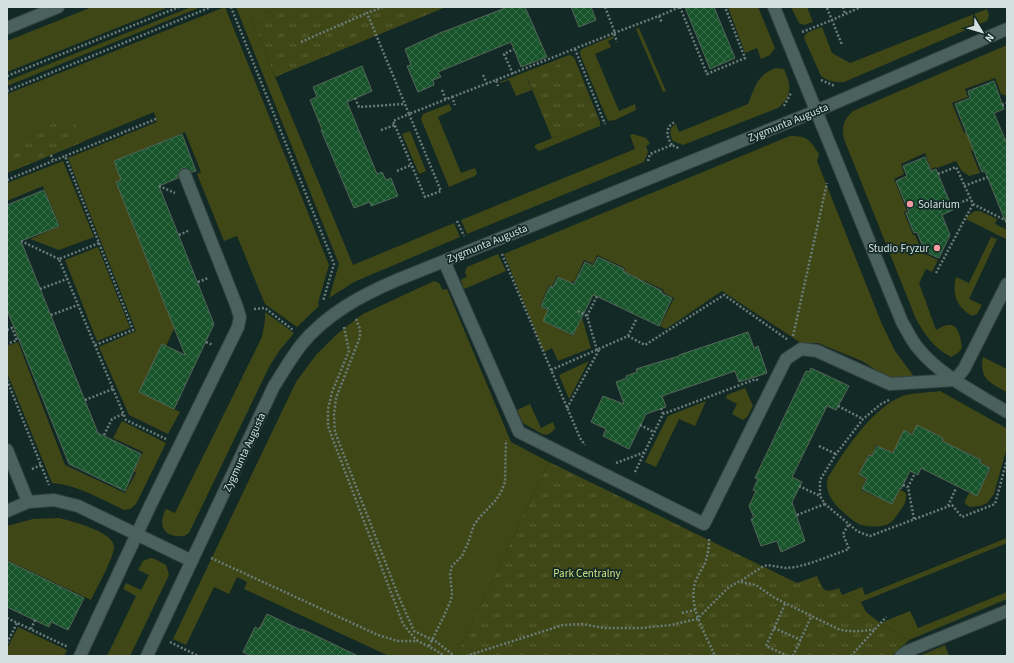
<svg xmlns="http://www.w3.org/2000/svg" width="1014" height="663" font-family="'Source Sans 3',sans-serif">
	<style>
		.grass { fill: #404716 }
		.park { fill: url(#park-tufts) }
		.building { fill: url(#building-cross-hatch); stroke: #556658 }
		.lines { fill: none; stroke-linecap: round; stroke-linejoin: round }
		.minor-casing { stroke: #334341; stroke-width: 14 }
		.path { stroke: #6a7c79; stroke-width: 2.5; stroke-dasharray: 2 2; stroke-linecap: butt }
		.minor { stroke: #4a615e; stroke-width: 12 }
		.poi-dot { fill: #f49aa1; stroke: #132926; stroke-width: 1.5 }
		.labels { text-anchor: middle; stroke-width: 3.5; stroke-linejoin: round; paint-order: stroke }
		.street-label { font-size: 11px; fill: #d3e0de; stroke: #132926 }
		.poi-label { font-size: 11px; fill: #d3e0de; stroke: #132926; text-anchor: start }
		.park-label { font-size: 11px; fill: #d3e383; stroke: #132926 }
	</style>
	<defs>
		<pattern id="park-tufts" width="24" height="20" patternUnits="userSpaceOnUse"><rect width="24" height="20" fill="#404716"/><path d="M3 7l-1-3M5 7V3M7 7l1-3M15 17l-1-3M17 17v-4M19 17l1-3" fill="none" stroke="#5b6137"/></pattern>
		<pattern id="building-cross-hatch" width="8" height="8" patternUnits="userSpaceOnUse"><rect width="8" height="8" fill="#17542b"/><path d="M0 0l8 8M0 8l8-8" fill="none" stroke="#386c49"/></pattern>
	</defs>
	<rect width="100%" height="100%" fill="#132926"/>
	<path class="grass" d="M92 7H169L7 72V41Z
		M191 7H201L7 86V81Z
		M225 7 329 265 318 303 319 306 297 327 265 304 237 236 224 241 197 174 201 172 185 132 114 161 121 180 116 182 170 318 178 320 166 346 162 345 139 392 180 412 168 434 129 415 99 347 136 331 68 158 157 122 154 112 7 173V94Z
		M236 7H280L251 19 353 265 454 223 460 237 354 282 329 298 339 264Z
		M728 7H758L775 48 770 55 761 59 757 48 745 53Z
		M791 7H807L813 22 804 25 799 23Z
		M987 9 989 15 987 21 844 82C835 83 828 81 821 76L804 38C805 31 815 30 822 27L832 53 850 63Z
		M639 28 666 91 663 92 636 29Z
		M613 36 614 38 608 41 611 47 595 54 619 111 635 104 636 110 615 120 609 121 607 119 581 57 580 52 582 49Z
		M1007 45V96L1001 94 995 78 965 89 968 97 952 103 964 133 968 132 975 149 971 151 980 173 969 176 961 170 956 161 937 168 936 167 931 169 925 153 901 164 904 174 894 179 907 211 904 212 913 235H915L923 253 938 260 932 272 926 269 919 283 936 330C940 328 944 325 948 325 959 323 961 341 962 348L958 353 951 357C934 348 925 335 916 319L844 139C841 128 844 119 853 111Z
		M569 55 574 57 600 122V126L539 151 535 148V145L597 120 527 78 532 90 516 96 509 80 501 83 500 82Z
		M776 68 784 69C791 85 793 95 778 108L683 145 673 141C670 135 668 128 676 124L679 132 748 104C755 87 757 75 776 68Z
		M449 104 452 110 438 117 461 173 475 168 477 173 475 176 449 187 421 119 423 114Z
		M410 131 426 171 419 174 402 134Z
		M633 134 646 138 650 144 646 146 648 152 644 162 467 234 461 220 635 149 630 135Z
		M790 136C808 136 809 139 819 154L817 161 881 322 895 351 915 378 890 379 862 361 818 343H801L722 291 666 329 660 326 674 298 663 292 664 290 643 280 641 283 633 279 634 276 624 271 625 268 597 255 593 264 584 260 574 282 571 281V283L557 276 552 286 549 285 540 306 548 311 543 321 573 336 582 318 591 348 558 361 552 348 544 352 504 254Z
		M63 161 94 237 59 250 30 239 60 226 43 186 7 201V183Z
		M975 211H980L997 219 995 224 1007 230 1006 239 966 219 968 216Z
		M991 237 997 239 969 299 982 305 977 314 972 316C956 307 952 294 956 277L969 283Z
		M98 247 130 328 97 341 65 260Z
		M498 254 506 271 464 289 461 281 462 279 467 277 465 273 467 267Z
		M434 281 439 283 443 290 447 289 511 442 549 462 456 656H389L244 589 247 582 237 577 229 594 214 587 186 645 173 639 296 382 316 355 336 335 347 326 363 314Z
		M265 312 294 333 279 351 269 367 189 533 184 536C164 538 157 526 166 509L175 513 262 337 265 320Z
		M18 342 65 465 125 493 136 473 134 471 143 452 113 438 122 421 166 443 136 504 130 509 124 510C101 499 78 485 52 483L7 373V346Z
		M983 357 1007 369V392C990 383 979 379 983 357Z
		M589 361 569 399 559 375Z
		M745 388 753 406 747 417 743 420 732 414 737 404 726 398 727 395Z
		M940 391 1006 428 1007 430V447L994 494 987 503 980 506 970 507 965 504V501L969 493 977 496 991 468 981 463 982 460 962 450 960 453 951 448 952 446 942 441 943 438 917 425 912 434 904 430 893 453 876 445 872 456 868 455 859 475 866 479 861 490 892 504 899 489 906 493C907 501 904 506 899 512 896 517 892 523 886 525 879 527 869 527 862 525 857 524 853 520 849 517 837 507 823 495 828 477 846 449 869 412 900 397 912 392 928 393 940 391Z
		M706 401 695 426 679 419 656 467 645 462 668 416Z
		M530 404 541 428 553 422 555 428C552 433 548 436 542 434L523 423 517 410Z
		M59 518C72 521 113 532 114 546 115 556 96 589 91 600L7 560V526L33 519Z
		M1007 538V543L861 602 842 595 862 587 865 595Z
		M150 558 155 559 166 565 169 575 130 656H107L136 596 123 589 126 583 141 590 149 575 138 570 143 561Z
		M1007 592V599L909 640 880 623 910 611 918 628Z
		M18 627 67 650 64 656H7V649Z
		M945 645 949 656H919Z"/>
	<path class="park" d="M280 7H446L275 77 251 19Z
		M573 59 598 120 552 138 527 77Z
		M72 115 83 142 10 172 7 165V142Z
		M549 462 797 583 817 576C823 590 824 594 839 588L842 595 861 602 866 612 880 623 909 640 892 656H456Z"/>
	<path class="building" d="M508 7H525L547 57 521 67 511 42 438 72 441 77 433 80 434 85 418 92 407 66 411 65 405 49 440 33Z
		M571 7H591L596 20 579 27Z
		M685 7H714L735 58 710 69Z
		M362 66 372 91 347 102 377 174 382 172 386 180 391 178 398 196 371 206 370 202 354 208 321 130 322 129 310 100 317 97 313 87Z
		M994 81 1004 109 994 113 1007 144 1006 223 985 171 982 172 955 104 970 98 968 91Z
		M182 134 196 171 192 172 186 168H182L178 174V178L159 186 214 324 174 409 139 392 162 344 185 355 116 182 121 180 114 161Z
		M925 157 931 171 936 169 953 210 942 215 950 235 939 258 925 252 917 232 914 233 906 213 909 212 896 181 907 176 903 166Z
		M44 190 59 226 21 241 98 433 141 454 125 491 69 464 7 310V205Z
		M598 257 624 269 623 271 662 291 661 293 672 298 659 326 594 295H593L573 335 543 321 548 310 541 306 550 286 553 287 558 277 574 284 585 262 593 266Z
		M748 332 754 348 758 346 767 373 739 382 735 371 662 396 666 407 646 414 629 449 603 436 606 429 591 422 603 396 624 404 616 382 627 378 626 376 637 372 636 369 679 356V355Z
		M811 368 849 386 836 410 827 406 792 477 802 482 792 502 805 541 781 552 777 541 761 546 751 519 754 518 749 506 756 491 753 490 758 479 755 478 806 371 809 372Z
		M917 425 943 438 942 441 981 460 980 463 990 468 977 496 921 468 918 475 910 471 901 489 900 488 892 504 862 489 867 479 859 474 869 455 872 456 877 446 893 453 904 430 912 435Z
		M7 561 84 598 68 630 51 622 49 627 7 607Z
		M267 614 301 630 302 629 358 656H251L243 652 255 627 259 629Z"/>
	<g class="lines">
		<g class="minor-casing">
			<path id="minor" d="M774 7 902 322C907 330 911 340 918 348 939 375 978 394 1007 412
				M7 28 58 7
				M444 261 519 432 704 524 786 359 801 349 817 351 890 384 955 380
				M955 380 964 369 1007 284
				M7 450 28 502
				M7 511 28 502 54 500 78 506 192 561
				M80 656 150 506 238 327 240 317 237 307 185 175
				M147 656 274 386C283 372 291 358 301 345 326 314 362 295 397 280L816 111 1007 29
				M901 656 908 651 1007 611"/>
		</g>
		<path class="path" d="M231 7 334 264 323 301
			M383 7 367 13 409 114 452 97 455 105
			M605 7 615 33
			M680 7 707 74 745 58 725 7
			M843 7 845 14
			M827 8 832 20 861 7
			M659 16 680 7
			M802 32 832 20 842 45
			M614 33 659 16 662 23
			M301 42 367 13
			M575 49 605 124
			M513 74 504 54 514 49
			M483 75 487 84
			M7 76 179 7
			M496 80 614 33 617 42
			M821 80 835 86
			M442 90 446 100
			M7 91 211 7
			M452 97 496 80 498 86
			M355 98 359 107 404 104
			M1002 105 1007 103
			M784 106 791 93
			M409 114 441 191 425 197 393 121Z
			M381 130 395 125
			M672 145C666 136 665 127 675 122
			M51 155 53 160
			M648 161 650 154 672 145 680 149
			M397 171 411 165
			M938 174 956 167 973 204 1007 221
			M7 180 65 156
			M159 186 175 193
			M964 186 988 177
			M951 206 970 199
			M457 221 464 236
			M179 235 190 230
			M21 241 59 259
			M99 243 59 259 126 420 166 439
			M502 254 580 438 585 445
			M936 273 973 204
			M198 282 208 278
			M40 289 67 279
			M254 309 265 308 293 330
			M578 311 587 316 597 350
			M51 315 78 305
			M587 316 597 296
			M356 319 360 329V337L336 398 334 415 335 432 398 595 414 631 437 642 454 656
			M344 327 349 351 332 392 328 409V426L332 437 403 624C408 630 412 636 418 641 427 646 435 649 444 656
			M7 330 12 328 17 340 7 344
			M628 336 637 318
			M793 336 827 183
			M206 342 213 345
			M95 345 133 330 65 156 156 119
			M551 370 628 336 645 345 724 295 788 340
			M7 380 49 485
			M85 400 113 389
			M889 400 881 404 863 419 836 454 820 480V496L825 504 857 531 864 534 870 536 952 505 962 517 995 504 1007 460
			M838 406 863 419
			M567 408 599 350
			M661 408 663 414
			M640 425 654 432
			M104 435 112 419 123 414
			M819 446 836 454
			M616 463 645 452
			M32 469 41 465
			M635 472 663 414 756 379 759 381
			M903 485 908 487
			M799 486 820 496
			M948 506 956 488
			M797 515 825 504
			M914 519 908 487 915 473
			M709 539C709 547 708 555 705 563 702 570 697 576 695 583 688 607 706 635 715 656
			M211 558 378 635 398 641H418
			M741 582 756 585 773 597 838 629C850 632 861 632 874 629
			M785 604 766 646 788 656
			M682 613 695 610
			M7 618 68 647
			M774 628 801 640
			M31 629 35 620
			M170 642 198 656
			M7 643 17 623
			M429 646 444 616 451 600 452 593 450 574 452 566 462 556 468 543 474 525 479 518 496 500 501 492 505 482 506 440
			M466 656 563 625 583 624 604 628H641L671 625 697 619 729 587 742 580 762 567 767 565 786 568 796 567 811 563 849 549 843 534 849 524
			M793 656 811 617
			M851 656 886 617"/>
		<use href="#minor" class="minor"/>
	</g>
	<g class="poi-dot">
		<circle cx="910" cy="204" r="4"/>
		<circle cx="937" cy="248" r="4"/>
	</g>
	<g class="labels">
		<g class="street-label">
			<text transform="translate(788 122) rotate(-22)" y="4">Zygmunta Augusta</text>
			<text transform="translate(487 243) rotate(-22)" y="4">Zygmunta Augusta</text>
			<text transform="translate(244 452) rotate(-65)" y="4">Zygmunta Augusta</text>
		</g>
		<g class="poi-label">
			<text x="918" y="208">Solarium</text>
			<text x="929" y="252" text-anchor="end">Studio Fryzur</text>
		</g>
		<g class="park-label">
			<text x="587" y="577">Park Centralny</text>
		</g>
	</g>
	<rect width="1014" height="663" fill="none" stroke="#d3e0de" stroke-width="16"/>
	<g transform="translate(982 32) rotate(128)" stroke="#132926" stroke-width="3" paint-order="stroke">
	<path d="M0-3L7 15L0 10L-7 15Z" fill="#d3e0de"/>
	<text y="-6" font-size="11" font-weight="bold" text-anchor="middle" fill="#d3e0de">N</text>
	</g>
</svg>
